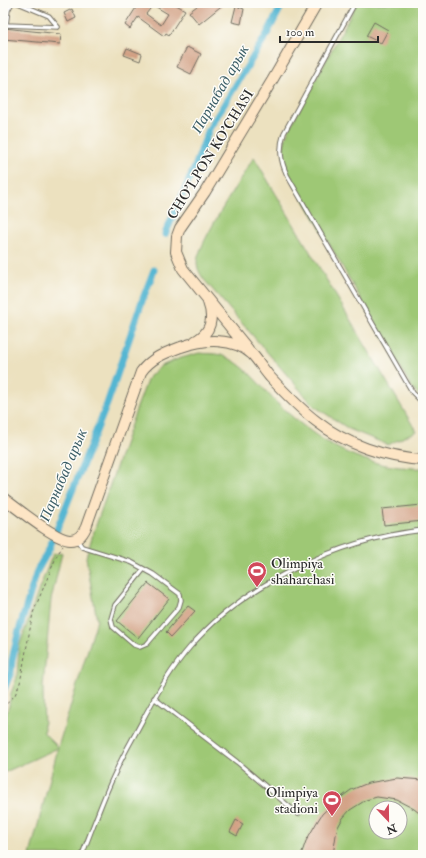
<svg xmlns="http://www.w3.org/2000/svg" width="426" height="858" font-family="'IM FELL Double Pica',serif">
	<style>
		.green { fill: #9ec874; stroke: #647a50; fill-rule: evenodd }
		.lines { fill: none; stroke-linecap: round; stroke-linejoin: round }
		.canal { stroke: #54b6d2; stroke-width: 7 }
		.building { fill: #d19f82; fill-rule: evenodd }
		.service-casing { stroke: #6f6b5f; stroke-width: 5.5 }
		.secondary-casing { stroke: #6f6b5f; stroke-width: 12 }
		.path { stroke: #6f6b5f; stroke-width: 1; stroke-dasharray: 3 3; stroke-linecap: butt }
		.service { stroke: #fff; stroke-width: 3.5 }
		.secondary { stroke: #fde5c5; stroke-width: 10 }
		.labels { text-anchor: middle; stroke-width: 3; stroke-linejoin: round; paint-order: stroke }
		.street-label { font-size: 14px; fill: #2b2b2b; stroke: #fdfcf7 }
		.poi-label { font-size: 14px; fill: #2b2b2b; stroke: #fdfcf7; text-anchor: start }
		.water-label { font-size: 15px; font-style: italic; fill: #395c65; stroke: #fdfcf7 }
	</style>
	<rect width="100%" height="100%" fill="#fdfcf7"/>
	<filter id="ink" filterUnits="userSpaceOnUse"><feTurbulence type="fractalNoise" baseFrequency=".025" numOctaves="2"/><feDisplacementMap in="SourceGraphic" scale="8" xChannelSelector="R" yChannelSelector="G"/><feConvolveMatrix kernelMatrix="1 2 1 2 8 2 1 2 1" color-interpolation-filters="sRGB"/></filter>
	<filter id="wash" filterUnits="userSpaceOnUse"><feTurbulence type="fractalNoise" baseFrequency=".012" numOctaves="4" result="noise"/><feDisplacementMap in="SourceGraphic" scale="16" xChannelSelector="R" yChannelSelector="G"/><feGaussianBlur stdDeviation="0.9" result="paint"/><feColorMatrix in="noise" values="0 0 0 0 0 0 0 0 0 0 0 0 0 0 0 0 0 1.4 0 .05"/><feComposite in="paint" operator="in"/></filter>
	<g filter="url(#wash)">
		<rect width="100%" height="100%" fill="#ece1bf"/>
		<path class="green" d="M357 3H423V400L411 386 289 174C282 158 282 145 289 129Z
			M254 157 416 431 388 445 349 429 314 406 206 282C202 277 197 270 197 263 196 247 243 175 254 157Z
			M199 353C206 354 214 353 221 355 245 363 259 385 276 402 312 436 348 461 399 467 407 467 415 469 423 468V855H30L58 748 3 773V716L8 711 11 693 17 677 19 647 39 589 53 554 62 553 51 600 43 687 44 733 58 747 97 620 86 557 93 534 136 410 148 378 161 366 178 359ZM376 808H400V832H376Z"/>
		<g class="lines">
			<path class="canal" d="M165 234 195 167 209 129 267 34 283 3
				M3 692 11 672 12 660 18 634 37 571 49 549 107 404 142 301 154 270"/>
		</g>
		<g id="blocks">
			<path class="building" d="M139 3H173L185 10 169 35 166 33 164 36 138 17 130 29 125 25ZM153 5 168 14 161 25 146 14Z
				M201 3H225L199 24 189 12Z
				M236 6 244 9 241 24 232 22Z
				M72 9 76 18 68 22 64 13Z
				M374 22 388 30 381 43 366 36Z
				M3 28 61 34 60 44 3 39Z
				M187 47 201 54 191 74 177 67Z
				M127 48 142 54 140 61 124 55Z
				M422 505 423 521 384 525 382 509Z
				M148 583 169 599 138 638 117 621Z
				M188 606 195 611 171 637 166 632Z
				M397 778 423 780V816L414 809 397 800 377 797 366 800 350 810 343 818 338 827 336 835 333 855H301L306 841 317 822 322 814 336 801 351 790 368 783Z
				M236 820 243 824 237 836 230 832Z"/>
		</g>
	</g>
	<g filter="url(#ink)">
		<use href="#blocks" fill-opacity="0" stroke="#6f6b5f" stroke-width="1"/>
		<g class="lines">
			<g class="service-casing">
				<path id="service" d="M12 3 8 10 6 25 58 27
					M18 3 49 16 58 27
					M355 3 284 133C279 148 280 160 287 175L407 383 413 393 423 403
					M77 540 82 547 131 562 153 574 180 594 181 600 179 607 147 644 140 647 134 645 113 627 111 619 115 605 144 569
					M154 698 237 762 298 814
					M82 855C93 827 103 798 116 771 123 755 132 740 140 725 154 698 170 670 190 647 219 613 257 587 296 568 336 548 379 535 423 530"/>
			</g>
			<g class="secondary-casing">
				<path id="secondary" d="M195 341C211 333 214 318 208 302
					M248 349 183 269 176 252 177 236 180 228 205 192 273 79 317 3
					M3 498C16 507 55 540 70 540 78 540 83 534 86 527L141 372C151 358 165 353 181 347 204 339 234 337 253 355 259 362 264 370 270 377 284 392 299 408 316 421 345 444 386 458 423 460"/>
			</g>
			<path class="path" d="M3 708 15 695 20 683 33 613 57 555 63 546"/>
			<use href="#service" class="service"/>
			<use href="#secondary" class="secondary"/>
		</g>
	</g>
	<defs>
		<g id="stadium-pin" transform="scale(1)"><path d="M0 17L-7.5 6A9.5 9.5 0 1 1 7.5 6Z" fill="#d1495b" stroke="#fdfcf7"/><path d="M0-5a6.5 5 0 1 0 0 10a6.5 5 0 1 0 0-10ZM-3.5-1.8h7v3.6h-7Z" fill="#fff"/></g>
	</defs>
	<g fill-rule="evenodd">
		<use href="#stadium-pin" x="257" y="571"/>
		<use href="#stadium-pin" x="332" y="800"/>
	</g>
	<g class="labels">
		<g class="street-label">
			<text transform="translate(210 154) rotate(-58)" y="5">CHO'LPON KO'CHASI</text>
		</g>
		<g class="poi-label">
			<text x="271" y="568">Olimpiya<tspan x="271" dy="16">shaharchasi</tspan></text>
			<text x="318" y="797" text-anchor="end">Olimpiya<tspan x="318" dy="16">stadioni</tspan></text>
		</g>
		<g class="water-label">
			<text transform="translate(220 89) rotate(-60)" y="5">Парнабад арык</text>
			<text transform="translate(63 475) rotate(-67)" y="5">Парнабад арык</text>
		</g>
	</g>
	<rect width="426" height="858" fill="none" stroke="#fdfcf7" stroke-width="16"/>
	<g transform="translate(388 820) rotate(158)"><circle r="19" fill="#fdfcf7" stroke="#a9a8a5"/>
	<path d="M0-3L7 15L0 10L-7 15Z" fill="#d1495b"/>
	<text y="-6" font-size="11" font-weight="bold" text-anchor="middle" fill="#2b2b2b">N</text>
	</g>
	<path d="M280 36v6h98v-6" fill="none" stroke="#2b2b2b" stroke-width="2"/>
	<text x="286" y="36" font-size="12" fill="#2b2b2b" stroke="#fdfcf7" stroke-width="3" paint-order="stroke">100 m</text>
</svg>
